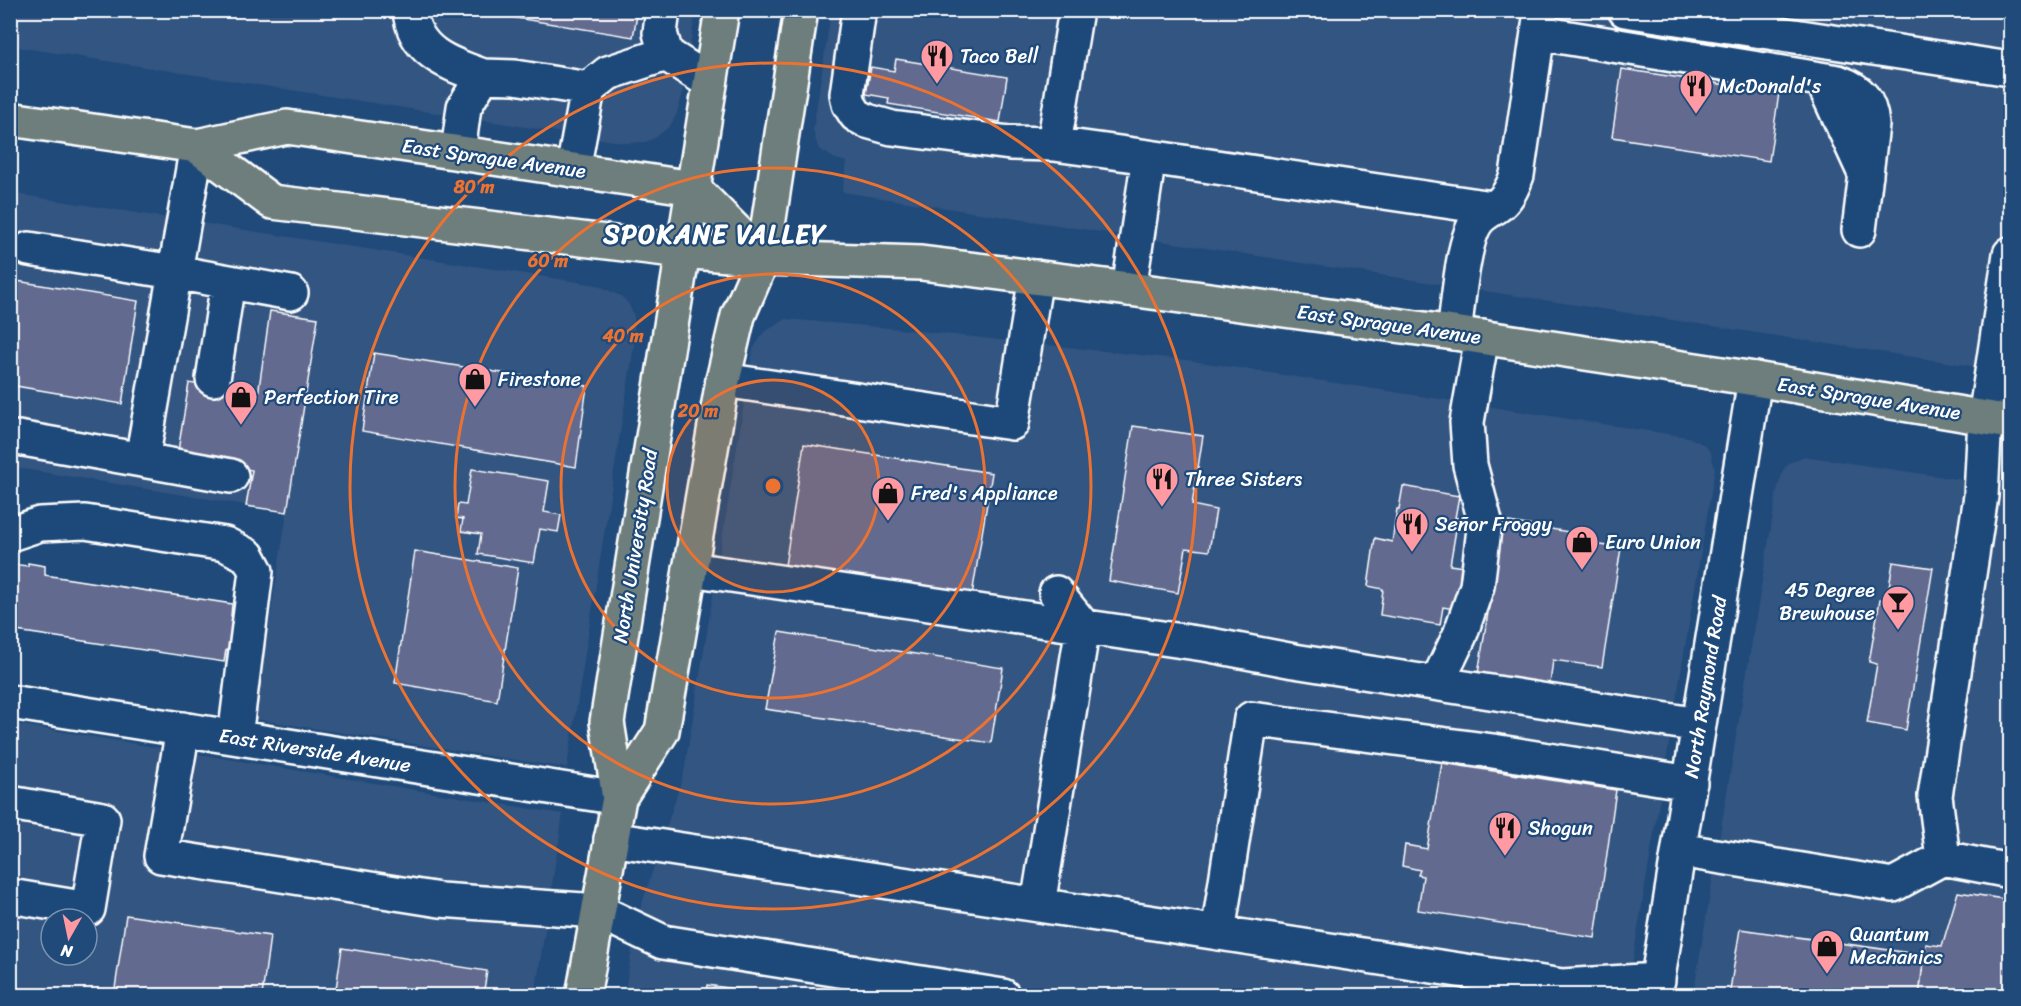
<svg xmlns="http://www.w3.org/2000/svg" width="2021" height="1006" font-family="Sriracha,sans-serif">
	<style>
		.built { fill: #335481; fill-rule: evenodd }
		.building { fill: #626a90; stroke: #fff; stroke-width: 1.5 }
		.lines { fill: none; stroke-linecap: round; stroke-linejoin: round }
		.minor-casing { stroke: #fff; stroke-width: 38 }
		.major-casing { stroke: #fff; stroke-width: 38 }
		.minor { stroke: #1f4a7a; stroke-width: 33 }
		.major { stroke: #6d7e7c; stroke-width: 33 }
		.ring { fill: none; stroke: #eb7230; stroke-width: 3 }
		.labels { text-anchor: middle; stroke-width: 4.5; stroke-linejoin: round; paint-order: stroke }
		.poi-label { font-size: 20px; fill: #fff; stroke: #1f4a7a; text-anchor: start }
		.street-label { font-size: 20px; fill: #fff; stroke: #1f4a7a }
		.district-label { font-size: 26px; font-weight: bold; letter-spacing: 1.5px; fill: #fff; stroke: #1f4a7a }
		.centre { fill: #eb7230; stroke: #1f4a7a; stroke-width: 3 }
		.ring-label { font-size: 18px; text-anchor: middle; font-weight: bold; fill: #eb7230; stroke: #1f4a7a; stroke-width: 4.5; stroke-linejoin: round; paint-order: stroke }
	</style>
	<rect width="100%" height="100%" fill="#1f4a7a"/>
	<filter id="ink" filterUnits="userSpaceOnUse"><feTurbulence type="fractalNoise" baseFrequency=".0167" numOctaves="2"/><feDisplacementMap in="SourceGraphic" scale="12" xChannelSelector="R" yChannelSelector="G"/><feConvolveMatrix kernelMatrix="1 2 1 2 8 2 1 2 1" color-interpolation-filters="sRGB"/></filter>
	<g filter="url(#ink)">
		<path class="built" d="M10 11H696L682 96 676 116 670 126 655 138 646 142 626 143 11 46Z
			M831 11H2010V372L842 192 847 162 835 159 818 148 813 130Z
			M10 193 597 285 621 296 629 304 634 316 635 340 567 768 254 719 287 512 11 467Z
			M786 319 880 327 1187 360 1688 437 1705 445 1711 453 1715 469 1627 995 624 996 637 919 684 772 753 349 764 332Z
			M1804 456 2010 487V995L1693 996 1777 490 1783 470 1789 463Z
			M10 723 563 814 535 995H11ZM51 919H87V955H51Z"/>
		<path class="building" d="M468 10H638L633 37Z
			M896 59 1007 77 1000 122 888 104 889 98 866 94 871 67 894 71Z
			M1622 69 1779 93 1769 161 1612 137Z
			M17 281 138 301 122 404 10 385V324Z
			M270 311 318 318 287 512 246 506 252 470 177 457 189 383 258 395Z
			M374 353 587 386 576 467 362 431Z
			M1133 426 1203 436 1192 505 1216 510 1209 551 1186 548 1178 593 1109 581Z
			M804 444 992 473 971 601 784 572Z
			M472 469 549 481 544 512 561 515 558 532 540 529 534 563 478 554 481 534 461 531 463 519 456 518 458 504 466 505Z
			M1403 486 1459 496 1455 518H1458L1450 565 1471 568 1460 610 1443 607 1440 625 1380 615 1383 589 1368 586 1375 538 1392 542 1397 509H1399Z
			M1503 521 1575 533 1573 541 1621 548 1602 667 1553 660 1549 692 1477 680Z
			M415 551 518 568 497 701 395 683Z
			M1893 562 1933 568 1906 730 1867 723 1877 664 1869 662 1880 599 1887 600Z
			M28 563 45 566V575L232 604 231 616 234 617 229 650H226L224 662 10 630V564L28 566Z
			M779 632 1003 668 991 743 765 709Z
			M1442 763 1616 790 1595 938 1418 910 1423 876 1418 875 1420 870 1402 866 1405 845 1427 849Z
			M1958 892 2010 900V996H1919L1926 944 1942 946Z
			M126 915 270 936 262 996 114 995Z
			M1740 929 1924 955 1919 996H1729Z
			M342 948 487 971 483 996H335Z
			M707 985 756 992V996H706Z"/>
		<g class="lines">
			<g class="minor-casing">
				<path id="minor" d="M410 10C413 52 449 64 483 76
					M663 10 660 33 666 54 710 82
					M859 10 847 94 849 104 856 115 867 121 892 128 1010 143 1054 144 1149 157 1492 208
					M1625 10 2010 69
					M1539 33 1838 82C1861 90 1870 101 1872 125L1859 230
					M1822 80 1866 176
					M1054 144 1076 10
					M458 152 464 107 483 76 515 77 588 89
					M573 170 588 89 608 73 666 54
					M29 249 174 272 291 293
					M1129 289 1149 157
					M1454 333C1458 307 1462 239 1478 220 1483 214 1491 210 1497 206 1507 199 1513 187 1517 175L1541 12
					M213 379 228 282
					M723 380 1012 423 1036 277
					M18 438 142 460 197 146
					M142 460 231 476
					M10 534 40 524 85 522 225 544 248 556 256 571 235 737
					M690 569 1210 645 1294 661 1699 725
					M1437 683 1460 635 1477 586 1485 521 1470 465 1467 422 1482 337
					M10 702 619 798
					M183 729 161 856 440 900 598 911 663 942 1003 996
					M10 803 103 819 88 909 10 896
					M611 839 1038 905 1083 626 1056 593
					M1679 850 1893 885 1943 858 2010 871
					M1943 858 1935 796 1981 496 1985 418 2010 254
					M1038 905 1562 986 1658 980
					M1218 933 1251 719 1493 751 1690 783
					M1655 996 1755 379"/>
			</g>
			<g class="major-casing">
				<path id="major" d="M10 119 197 146 287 127 693 188 763 258
					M197 146 272 202 682 251 763 258 921 263 1129 289 1454 333 1755 379 2010 422
					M619 798 607 722 722 10
					M583 996 619 798 662 731 723 380 738 316 763 258 801 10"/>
			</g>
			<use href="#minor" class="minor"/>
			<use href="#major" class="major"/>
		</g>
	</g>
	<circle cx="773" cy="486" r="106" fill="#eb7230" fill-opacity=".12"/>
	<g class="ring">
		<circle cx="773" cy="486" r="106"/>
		<circle cx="773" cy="486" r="212"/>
		<circle cx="773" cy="486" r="318"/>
		<circle cx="773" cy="486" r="423"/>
	</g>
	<defs>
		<g id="restaurant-pin" transform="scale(1.725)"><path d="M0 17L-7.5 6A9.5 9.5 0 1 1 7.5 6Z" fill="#ff9aa2" stroke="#1f4a7a"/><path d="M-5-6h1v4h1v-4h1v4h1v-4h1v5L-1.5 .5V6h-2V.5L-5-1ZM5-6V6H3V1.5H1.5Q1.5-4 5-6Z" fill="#111"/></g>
		<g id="shop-pin" transform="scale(1.725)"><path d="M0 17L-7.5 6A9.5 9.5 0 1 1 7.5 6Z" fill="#ff9aa2" stroke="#1f4a7a"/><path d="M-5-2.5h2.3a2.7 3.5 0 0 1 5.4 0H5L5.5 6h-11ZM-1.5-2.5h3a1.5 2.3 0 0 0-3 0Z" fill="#111"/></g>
		<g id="bar-pin" transform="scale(1.725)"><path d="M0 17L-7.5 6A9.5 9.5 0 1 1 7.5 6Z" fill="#ff9aa2" stroke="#1f4a7a"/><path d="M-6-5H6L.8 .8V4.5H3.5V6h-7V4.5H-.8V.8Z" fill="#111"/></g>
	</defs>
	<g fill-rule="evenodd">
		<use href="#restaurant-pin" x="937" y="56"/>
		<use href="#restaurant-pin" x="1696" y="86"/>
		<use href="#shop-pin" x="475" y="379"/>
		<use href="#shop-pin" x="241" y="397"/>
		<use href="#restaurant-pin" x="1162" y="479"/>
		<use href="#shop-pin" x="888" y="493"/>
		<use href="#restaurant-pin" x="1412" y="524"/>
		<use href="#shop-pin" x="1582" y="542"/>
		<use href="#bar-pin" x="1898" y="602"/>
		<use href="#restaurant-pin" x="1505" y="828"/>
		<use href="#shop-pin" x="1827" y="946"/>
	</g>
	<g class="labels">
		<g class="poi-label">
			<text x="960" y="63">Taco Bell</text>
			<text x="1719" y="93">McDonald's</text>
			<text x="498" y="386">Firestone</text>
			<text x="264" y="404">Perfection Tire</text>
			<text x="1185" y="486">Three Sisters</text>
			<text x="911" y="500">Fred's Appliance</text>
			<text x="1435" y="531">Señor Froggy</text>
			<text x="1605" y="549">Euro Union</text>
			<text x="1875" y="597" text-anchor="end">45 Degree<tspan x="1875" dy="23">Brewhouse</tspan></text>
			<text x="1528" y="835">Shogun</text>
			<text x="1850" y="941">Quantum<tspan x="1850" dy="23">Mechanics</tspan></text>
		</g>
		<g class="street-label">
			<text transform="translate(494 158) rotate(8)" y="7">East Sprague Avenue</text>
			<text transform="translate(1389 324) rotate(8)" y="7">East Sprague Avenue</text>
			<text transform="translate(1869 398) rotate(9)" y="7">East Sprague Avenue</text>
			<text transform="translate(635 546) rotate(-81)" y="7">North University Road</text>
			<text transform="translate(1705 687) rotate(-81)" y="7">North Raymond Road</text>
			<text transform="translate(315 750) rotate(9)" y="7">East Riverside Avenue</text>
		</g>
		<g class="district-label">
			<text x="715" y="243">SPOKANE VALLEY</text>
		</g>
	</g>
	<circle cx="773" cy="486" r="9" class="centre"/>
	<g class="ring-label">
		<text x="474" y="193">80 m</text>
		<text x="548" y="267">60 m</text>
		<text x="623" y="342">40 m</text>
		<text x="698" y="417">20 m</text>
	</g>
	<rect width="2021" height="1006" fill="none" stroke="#1f4a7a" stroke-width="36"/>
	<rect x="18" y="18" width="1985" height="970" fill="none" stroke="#fff" stroke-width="2" filter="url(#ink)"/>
	<g transform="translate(69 937) rotate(189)"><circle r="28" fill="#1f4a7a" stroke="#7992af" stroke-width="1.5"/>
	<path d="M0-4.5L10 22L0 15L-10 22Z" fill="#ff9aa2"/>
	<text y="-9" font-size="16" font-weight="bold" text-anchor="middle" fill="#ffffff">N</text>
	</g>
</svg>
